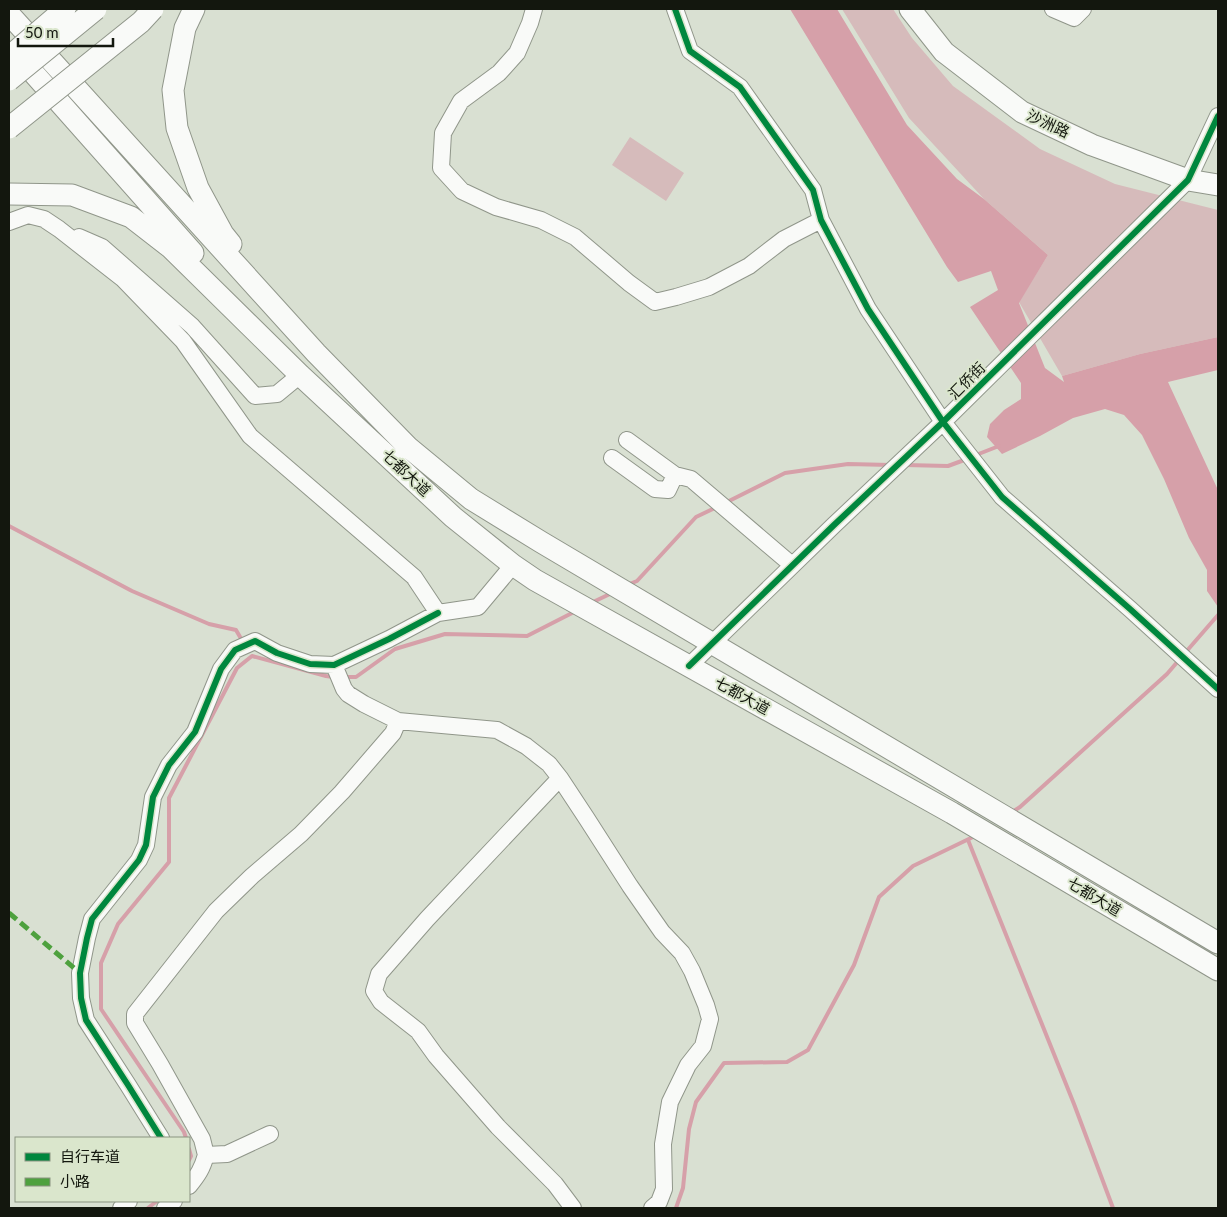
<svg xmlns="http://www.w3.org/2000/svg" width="1227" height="1217" font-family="Lato,'Noto Sans SC',sans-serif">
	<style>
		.green { fill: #d6bbbb }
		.water { fill: #d6a0a9 }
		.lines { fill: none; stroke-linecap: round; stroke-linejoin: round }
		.stream { stroke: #d6a0a9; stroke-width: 4 }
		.minor-casing { stroke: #90968a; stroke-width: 18 }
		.major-casing { stroke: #90968a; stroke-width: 23 }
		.minor { stroke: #f9faf8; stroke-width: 16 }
		.major { stroke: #f9faf8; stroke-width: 21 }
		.major-bridge-casing { stroke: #90968a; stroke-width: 23; stroke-linecap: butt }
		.major-bridge { stroke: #f9faf8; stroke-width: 21 }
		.quiet { stroke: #4ea13e; stroke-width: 5; stroke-dasharray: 10 5; stroke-linecap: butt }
		.cycleway-casing { stroke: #dae6cc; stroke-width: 9 }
		.cycleway { stroke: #00873e; stroke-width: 6 }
		.labels { text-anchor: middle; stroke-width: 4; stroke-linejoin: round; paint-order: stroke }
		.street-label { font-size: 15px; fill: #13170e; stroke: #dae6cc }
	</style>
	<rect width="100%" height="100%" fill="#d9e0d2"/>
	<path class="green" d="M842 9H893L912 38 953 86 1040 149 1115 184 1218 210V337L1140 354 1062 376 1019 302 1048 255 984 199 909 118Z
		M630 137 684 173 666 201 612 165Z"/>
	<path class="water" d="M790 9H837L907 125 957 179 984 199 1048 255 1019 303 1045 368 1064 382 1062 376 1140 354 1218 337V370L1168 382 1218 490V607L1207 591V570L1189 538 1164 479 1142 435 1124 415 1105 409 1073 418 1040 436 1002 454 987 437 990 424 1004 410 1021 399V383L970 307 998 290 991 271 958 282 947 267Z"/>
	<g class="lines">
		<path class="stream" d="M976 455 999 446
			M905 465 948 466 967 459
			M725 503 785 473 848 464 891 465
			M9 526 132 591 209 624 236 630 243 642
			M627 585 637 581 696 517 717 507
			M591 603 612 593
			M1185 653 1218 615
			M343 677H356L395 649 445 634 527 636 576 611
			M1012 812 1020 807 1167 674 1179 660
			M968 840 1074 1104 1113 1208
			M186 1138 184 1132 101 1009V963L118 924 169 862V798L237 668 252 656 326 676 333 677
			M189 1149 191 1156 189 1160
			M148 1208 157 1201
			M676 1208 683 1188 689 1129 696 1102 724 1063 787 1062 808 1050 854 965 879 897 913 866 975 836"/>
		<g class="minor-casing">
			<path id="minor" d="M534 9 530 23 517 53 499 73 461 101 443 133 441 168 462 191 496 207 541 220 575 237 629 283 655 302 676 297 709 287 749 266 784 239 821 220
				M675 9 690 51 740 87 813 190 821 220 868 309 943 422 1002 497 1130 609 1218 689
				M1053 9 1074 18 1083 9
				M9 222 28 215 44 219 59 229 123 279 183 341 250 436 414 577 438 613 478 607 513 565
				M79 237 102 247 192 326 255 396 277 394 300 375
				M612 458 655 489 668 490 675 475 627 440
				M675 475 691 479 792 565
				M334 665 344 689 348 694 364 704 398 721 497 730 526 746 549 764 560 778 587 819 630 886 662 932 682 953 692 971 706 1005 710 1019 703 1046 688 1065 670 1102 663 1144 664 1189 659 1202 652 1208
				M689 666 834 525 943 422 1188 180 1218 116
				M560 778 427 919 379 974 374 991 381 1002 418 1031 436 1056 498 1127 555 1184 573 1208
				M161 1138 128 1085 86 1020 81 998 80 973 87 938 92 919 139 860 146 845 153 797 169 765 195 732 221 669 235 650 255 641 277 653 310 664 334 665 389 639 438 613
				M206 1155 202 1139 160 1064 135 1023V1014L216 911 252 876 301 834 342 792 393 733 398 721
				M189 1186C198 1175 202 1169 206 1155L227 1154 270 1134
				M121 1208 129 1201
				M165 1208 174 1201"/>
		</g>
		<g class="major-casing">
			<path id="major" d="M194 9 185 28 173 90 177 128 198 188 223 234 231 244
				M910 9 944 52 1022 112 1092 145 1188 180 1218 185
				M9 14 316 353 408 447 471 499 541 542 1218 943
				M14 55 29 68 193 253
				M9 194 72 195 131 217 171 248 300 375 453 517 513 565 535 580 952 813 1218 970"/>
		</g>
		<use href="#minor" class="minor"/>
		<use href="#major" class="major"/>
		<g class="major-bridge-casing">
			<path id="major-bridge" d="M9 57 65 9
				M9 80 96 9
				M9 128 141 22 153 9"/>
		</g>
		<use href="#major-bridge" class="major-bridge"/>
		<path class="quiet" d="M9 913 80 973"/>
		<g class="cycleway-casing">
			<path id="cycleway" d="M675 9 690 51 740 87 813 190 821 220 868 309 943 422 1002 497 1130 609 1218 689
				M689 666 834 525 943 422 1188 180 1218 116
				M161 1138 128 1085 86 1020 81 998 80 973 87 938 92 919 139 860 146 845 153 797 169 765 195 732 221 669 235 650 255 641 277 653 310 664 334 665 389 639 438 613"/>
		</g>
		<use href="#cycleway" class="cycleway"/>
	</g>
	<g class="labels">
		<g class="street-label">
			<text transform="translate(1048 124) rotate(25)" y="5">沙洲路</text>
			<text transform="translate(967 381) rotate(-45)" y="5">汇侨街</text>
			<text transform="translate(406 473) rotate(43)" y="5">七都大道</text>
			<text transform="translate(742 696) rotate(29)" y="5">七都大道</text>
			<text transform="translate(1094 897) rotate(31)" y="5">七都大道</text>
		</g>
	</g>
	<rect width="1227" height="1217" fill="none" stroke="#13170e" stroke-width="20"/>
	<rect x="15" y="1137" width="175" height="65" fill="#dae6cc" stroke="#8a9380"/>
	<rect x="25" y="1153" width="25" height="8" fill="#00873e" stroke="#8a9380"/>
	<text x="60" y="1162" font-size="15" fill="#13170e">自行车道</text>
	<rect x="25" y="1178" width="25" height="8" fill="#4ea13e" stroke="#8a9380"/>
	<text x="60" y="1187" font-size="15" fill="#13170e">小路</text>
	<path d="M18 38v8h95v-8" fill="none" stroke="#13170e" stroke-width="2.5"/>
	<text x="25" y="38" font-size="15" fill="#13170e" stroke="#dae6cc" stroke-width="4" paint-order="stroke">50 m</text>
</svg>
